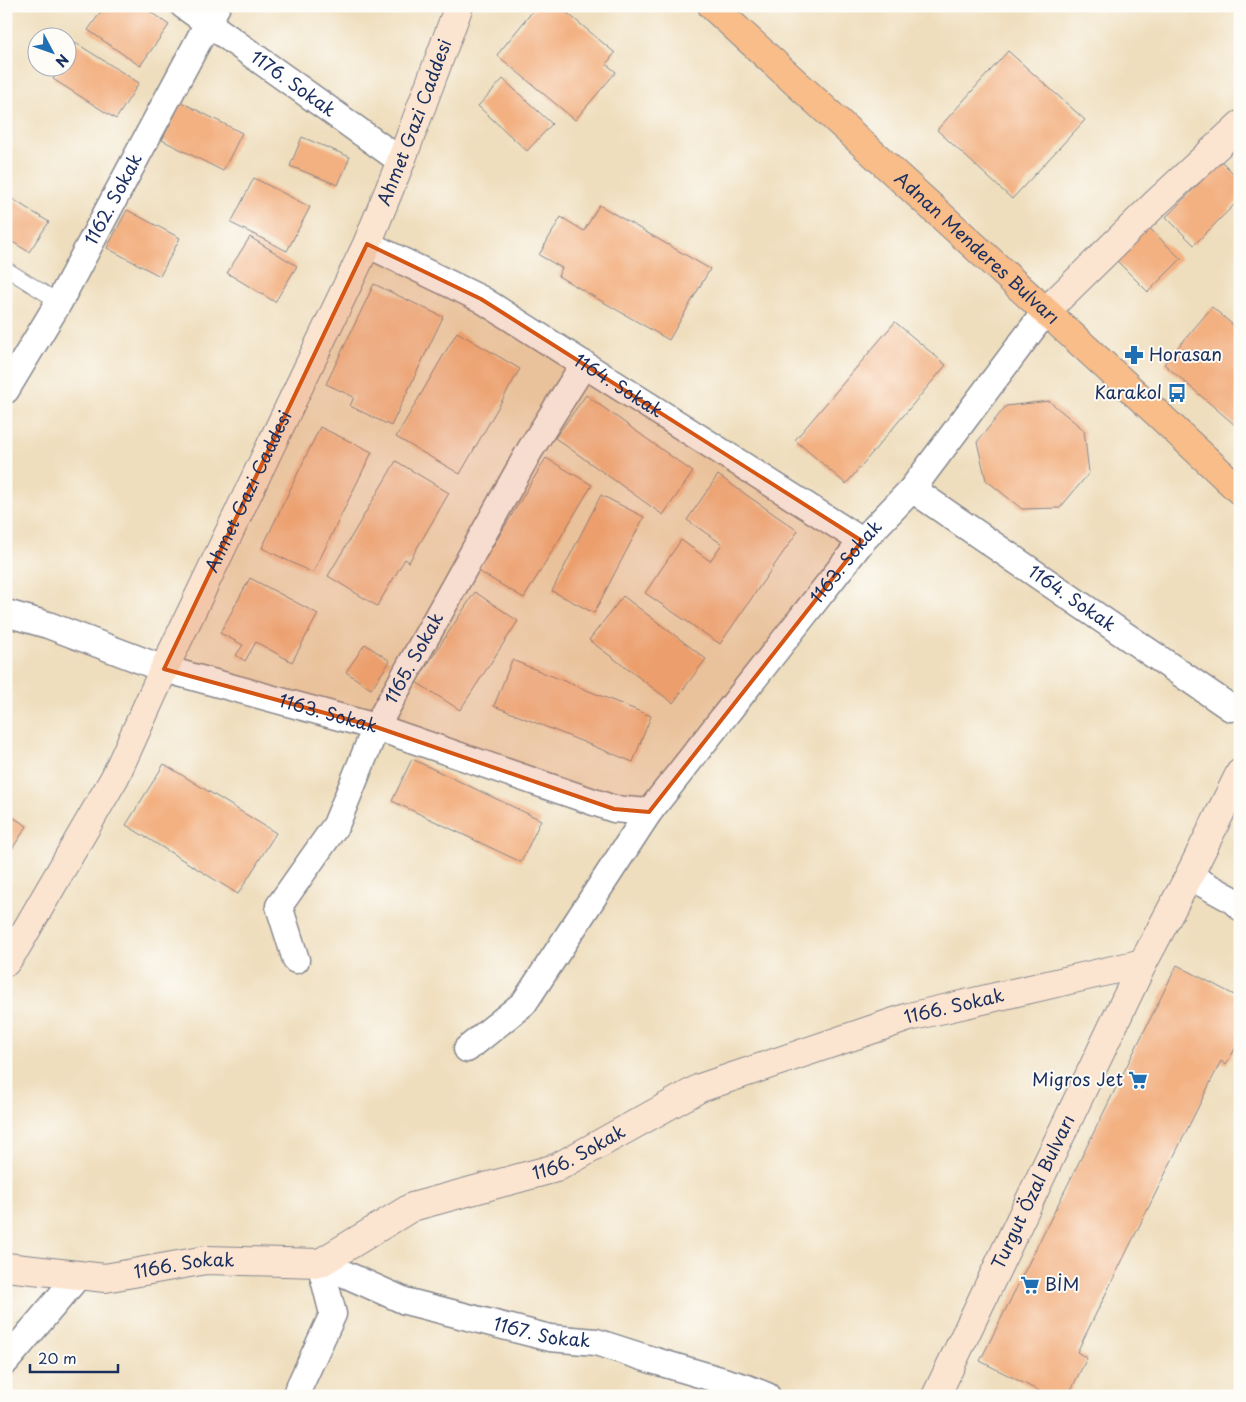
<svg xmlns="http://www.w3.org/2000/svg" width="1246" height="1402" font-family="'Playpen Sans',sans-serif">
	<style>
		.building { fill: #f3b182 }
		.lines { fill: none; stroke-linecap: round; stroke-linejoin: round }
		.lane-casing { stroke: #85868e; stroke-width: 16 }
		.street-casing { stroke: #85868e; stroke-width: 29 }
		.secondary-casing { stroke: #85868e; stroke-width: 30 }
		.primary-casing { stroke: #85868e; stroke-width: 30 }
		.lane { stroke: #fff; stroke-width: 14 }
		.street { stroke: #fff; stroke-width: 26 }
		.secondary { stroke: #fce5d0; stroke-width: 28 }
		.primary { stroke: #f8bd89; stroke-width: 28 }
		.marked { fill: #d45514; fill-opacity: 0.2; stroke: #d45514; stroke-width: 4; stroke-linejoin: round }
		.labels { text-anchor: middle; stroke-width: 4; stroke-linejoin: round; paint-order: stroke }
		.street-label { font-size: 18px; fill: #1b2f5e; stroke: #fdfcf7 }
		.poi-label { font-size: 18px; fill: #1b2f5e; stroke: #fdfcf7; text-anchor: start }
	</style>
	<rect width="100%" height="100%" fill="#fdfcf7"/>
	<filter id="ink" filterUnits="userSpaceOnUse"><feTurbulence type="fractalNoise" baseFrequency=".02" numOctaves="2"/><feDisplacementMap in="SourceGraphic" scale="10" xChannelSelector="R" yChannelSelector="G"/><feConvolveMatrix kernelMatrix="1 2 1 2 8 2 1 2 1" color-interpolation-filters="sRGB"/></filter>
	<filter id="wash" filterUnits="userSpaceOnUse"><feTurbulence type="fractalNoise" baseFrequency=".0096" numOctaves="4" result="noise"/><feDisplacementMap in="SourceGraphic" scale="20" xChannelSelector="R" yChannelSelector="G"/><feGaussianBlur stdDeviation="1.12" result="paint"/><feColorMatrix in="noise" values="0 0 0 0 0 0 0 0 0 0 0 0 0 0 0 0 0 1.4 0 .05"/><feComposite in="paint" operator="in"/></filter>
	<g filter="url(#wash)">
		<rect width="100%" height="100%" fill="#efdebd"/>
		<g id="blocks">
			<path class="building" d="M105 6H148L146 9 169 25 140 66 88 30Z
				M537 6H559L615 53 606 64 616 72 575 120 497 55Z
				M76 43 139 83 116 119 53 79 61 68H68V57Z
				M1008 51 1085 120 1012 199 937 130Z
				M503 79 552 124 527 151 478 106Z
				M181 102 242 133 223 171 162 140Z
				M302 137 350 157 338 185 290 166Z
				M1221 161 1240 180V199L1194 245 1166 217Z
				M254 178 310 207 287 251 231 223Z
				M6 195 49 222 29 252 6 238Z
				M599 205 710 269 669 340 558 276 562 268 539 255 561 217 584 231Z
				M127 210 180 238 160 276 107 248Z
				M1141 220 1181 259 1148 292 1109 253Z
				M250 237 297 266 275 302 227 273Z
				M374 284 443 317 391 426 350 406 354 397 326 384Z
				M1212 307 1240 331V421L1236 426 1164 364Z
				M895 322 946 365 846 484 795 440Z
				M457 332 520 369 460 474 396 437Z
				M586 395 693 472 663 515 555 438Z
				M1049 401 1084 430 1089 473 1060 508 1022 509 986 480 977 442 1006 406Z
				M320 427 372 452 313 573 262 548Z
				M546 458 592 485 524 598 478 571Z
				M396 461 449 493 409 562 405 559 377 606 328 576Z
				M718 475 798 531 720 644 645 593 681 540 710 561 722 544 687 520Z
				M601 495 644 517 594 613 552 591Z
				M250 578 318 614 292 662 256 642 245 661 236 655 243 645 220 633Z
				M475 592 518 621 460 710 416 682Z
				M623 596 706 659 673 703 589 640Z
				M365 644 390 661 371 689 346 672Z
				M512 660 651 716 633 762 494 706Z
				M412 759 541 820 521 862 392 801Z
				M164 764 276 833 238 894 126 825Z
				M6 813 27 826 6 858Z
				M1177 965 1240 998V1040L1226 1065 1221 1061 1077 1352 1087 1358 1068 1396H1049L980 1361Z"/>
		</g>
	</g>
	<g filter="url(#ink)">
		<use href="#blocks" fill-opacity="0" stroke="#85868e" stroke-width="1"/>
		<g class="lines">
			<g class="lane-casing">
				<path id="lane" d="M6 269 59 302"/>
			</g>
			<g class="street-casing">
				<g id="street">
					<path id="s1" d="M184 6 401 161"/>
					<path id="s2" d="M367 244 481 299 862 541"/>
					<path id="s3" d="M6 390 59 302 217 6"/>
					<path id="s4" d="M912 489 1231 708"/>
					<path id="s5" d="M6 613 48 625 164 669 376 727 614 809 649 812"/>
					<path d="M1189 876 1231 899 1240 907"/>
					<path id="s6" d="M296 960 279 906 336 825 376 727 530 450 584 364"/>
					<path id="s7" d="M467 1049 524 1003 649 812 862 541 912 489 1045 312"/>
					<path id="s8" d="M320 1263 405 1301 550 1338 596 1342 652 1360 747 1388 767 1396"/>
					<path d="M6 1361 79 1275"/>
					<path d="M295 1396 333 1314 320 1263"/>
				</g>
			</g>
			<g class="secondary-casing">
				<g id="secondary">
					<path d="M1045 312 1155 204 1240 125"/>
					<path id="s9" d="M6 962 17 946 115 777 164 669 367 244 401 161 459 6"/>
					<path id="s10" d="M6 1267 105 1278 206 1260 320 1263 412 1207 556 1168 700 1088 909 1017 1143 963"/>
					<path id="s11" d="M936 1396 1143 963 1189 876 1240 773"/>
				</g>
			</g>
			<g class="primary-casing">
				<g id="primary">
					<path id="s12" d="M712 6 1159 415 1240 491"/>
				</g>
			</g>
			<use href="#lane" class="lane"/>
			<use href="#street" class="street"/>
			<use href="#secondary" class="secondary"/>
			<use href="#primary" class="primary"/>
		</g>
	</g>
	<path class="marked" d="M367 244 481 299 862 541 649 812 614 809 376 727 164 669Z"/>
	<defs>
		<g id="pharmacy-bare" transform="scale(1.5)"><path d="M-2-6h4v4h4v4h-4v4h-4v-4h-4v-4h4Z" fill="#1f6fb2" stroke="#fdfcf7" stroke-width="2.5" paint-order="stroke"/></g>
		<g id="bus-bare" transform="scale(1.5)"><path d="M-5-6H5V4H4V6H2V4H-2V6H-4V4H-5ZM-3.5-4V0h7V-4ZM-3.5 1.2v1.5H-2V1.2ZM2 1.2v1.5H3.5V1.2Z" fill="#1f6fb2" stroke="#fdfcf7" stroke-width="2.5" paint-order="stroke"/></g>
		<g id="supermarket-bare" transform="scale(1.5)"><path d="M-6-5.5h2.5l.6 2H6L4.5 2H-2.5L-4.4-4H-6ZM-1.5 3.2a1.3 1.3 0 1 0 .1 0ZM3 3.2a1.3 1.3 0 1 0 .1 0Z" fill="#1f6fb2" stroke="#fdfcf7" stroke-width="2.5" paint-order="stroke"/></g>
	</defs>
	<g fill-rule="evenodd">
		<use href="#pharmacy-bare" x="1134" y="355"/>
		<use href="#bus-bare" x="1177" y="393"/>
		<use href="#supermarket-bare" x="1138" y="1080"/>
		<use href="#supermarket-bare" x="1030" y="1285"/>
	</g>
	<g class="labels">
		<g class="street-label">
			<text dy="6" stroke="none"><textPath href="#s1" startOffset="134">1176. Sokak</textPath></text>
			<text dy="6" stroke="none"><textPath href="#s9" startOffset="935">Ahmet Gazi Caddesi</textPath></text>
			<text dy="6" stroke="none"><textPath href="#s3" startOffset="219">1162. Sokak</textPath></text>
			<text dy="6" stroke="none"><textPath href="#s12" startOffset="359">Adnan Menderes Bulvarı</textPath></text>
			<text dy="6" stroke="none"><textPath href="#s2" startOffset="289">1164. Sokak</textPath></text>
			<text dy="6" stroke="none"><textPath href="#s9" startOffset="530">Ahmet Gazi Caddesi</textPath></text>
			<text dy="6" stroke="none"><textPath href="#s7" startOffset="620">1163. Sokak</textPath></text>
			<text dy="6" stroke="none"><textPath href="#s4" startOffset="194">1164. Sokak</textPath></text>
			<text dy="6" stroke="none"><textPath href="#s6" startOffset="340">1165. Sokak</textPath></text>
			<text dy="6" stroke="none"><textPath href="#s5" startOffset="338">1163. Sokak</textPath></text>
			<text dy="6" stroke="none"><textPath href="#s10" startOffset="1005">1166. Sokak</textPath></text>
			<text dy="6" stroke="none"><textPath href="#s10" startOffset="600">1166. Sokak</textPath></text>
			<text dy="6" stroke="none"><textPath href="#s11" startOffset="226">Turgut Özal Bulvarı</textPath></text>
			<text dy="6" stroke="none"><textPath href="#s10" startOffset="180">1166. Sokak</textPath></text>
			<text dy="6" stroke="none"><textPath href="#s8" startOffset="234">1167. Sokak</textPath></text>
		</g>
		<g class="poi-label">
			<text x="1149" y="361">Horasan</text>
			<text x="1162" y="399" text-anchor="end">Karakol</text>
			<text x="1123" y="1086" text-anchor="end">Migros Jet</text>
			<text x="1045" y="1291">BİM</text>
		</g>
	</g>
	<rect width="1246" height="1402" fill="none" stroke="#fdfcf7" stroke-width="25"/>
	<g transform="translate(52 52) rotate(131)"><circle r="24" fill="#fdfcf7" stroke="#a3aaba"/>
	<path d="M0-4L9 19L0 12L-9 19Z" fill="#1f6fb2"/>
	<text y="-8" font-size="14" font-weight="bold" text-anchor="middle" fill="#1b2f5e">N</text>
	</g>
	<path d="M30 1364v8h88v-8" fill="none" stroke="#1b2f5e" stroke-width="2.5"/>
	<text x="38" y="1364" font-size="15" fill="#1b2f5e" stroke="#fdfcf7" stroke-width="4" paint-order="stroke">20 m</text>
</svg>
